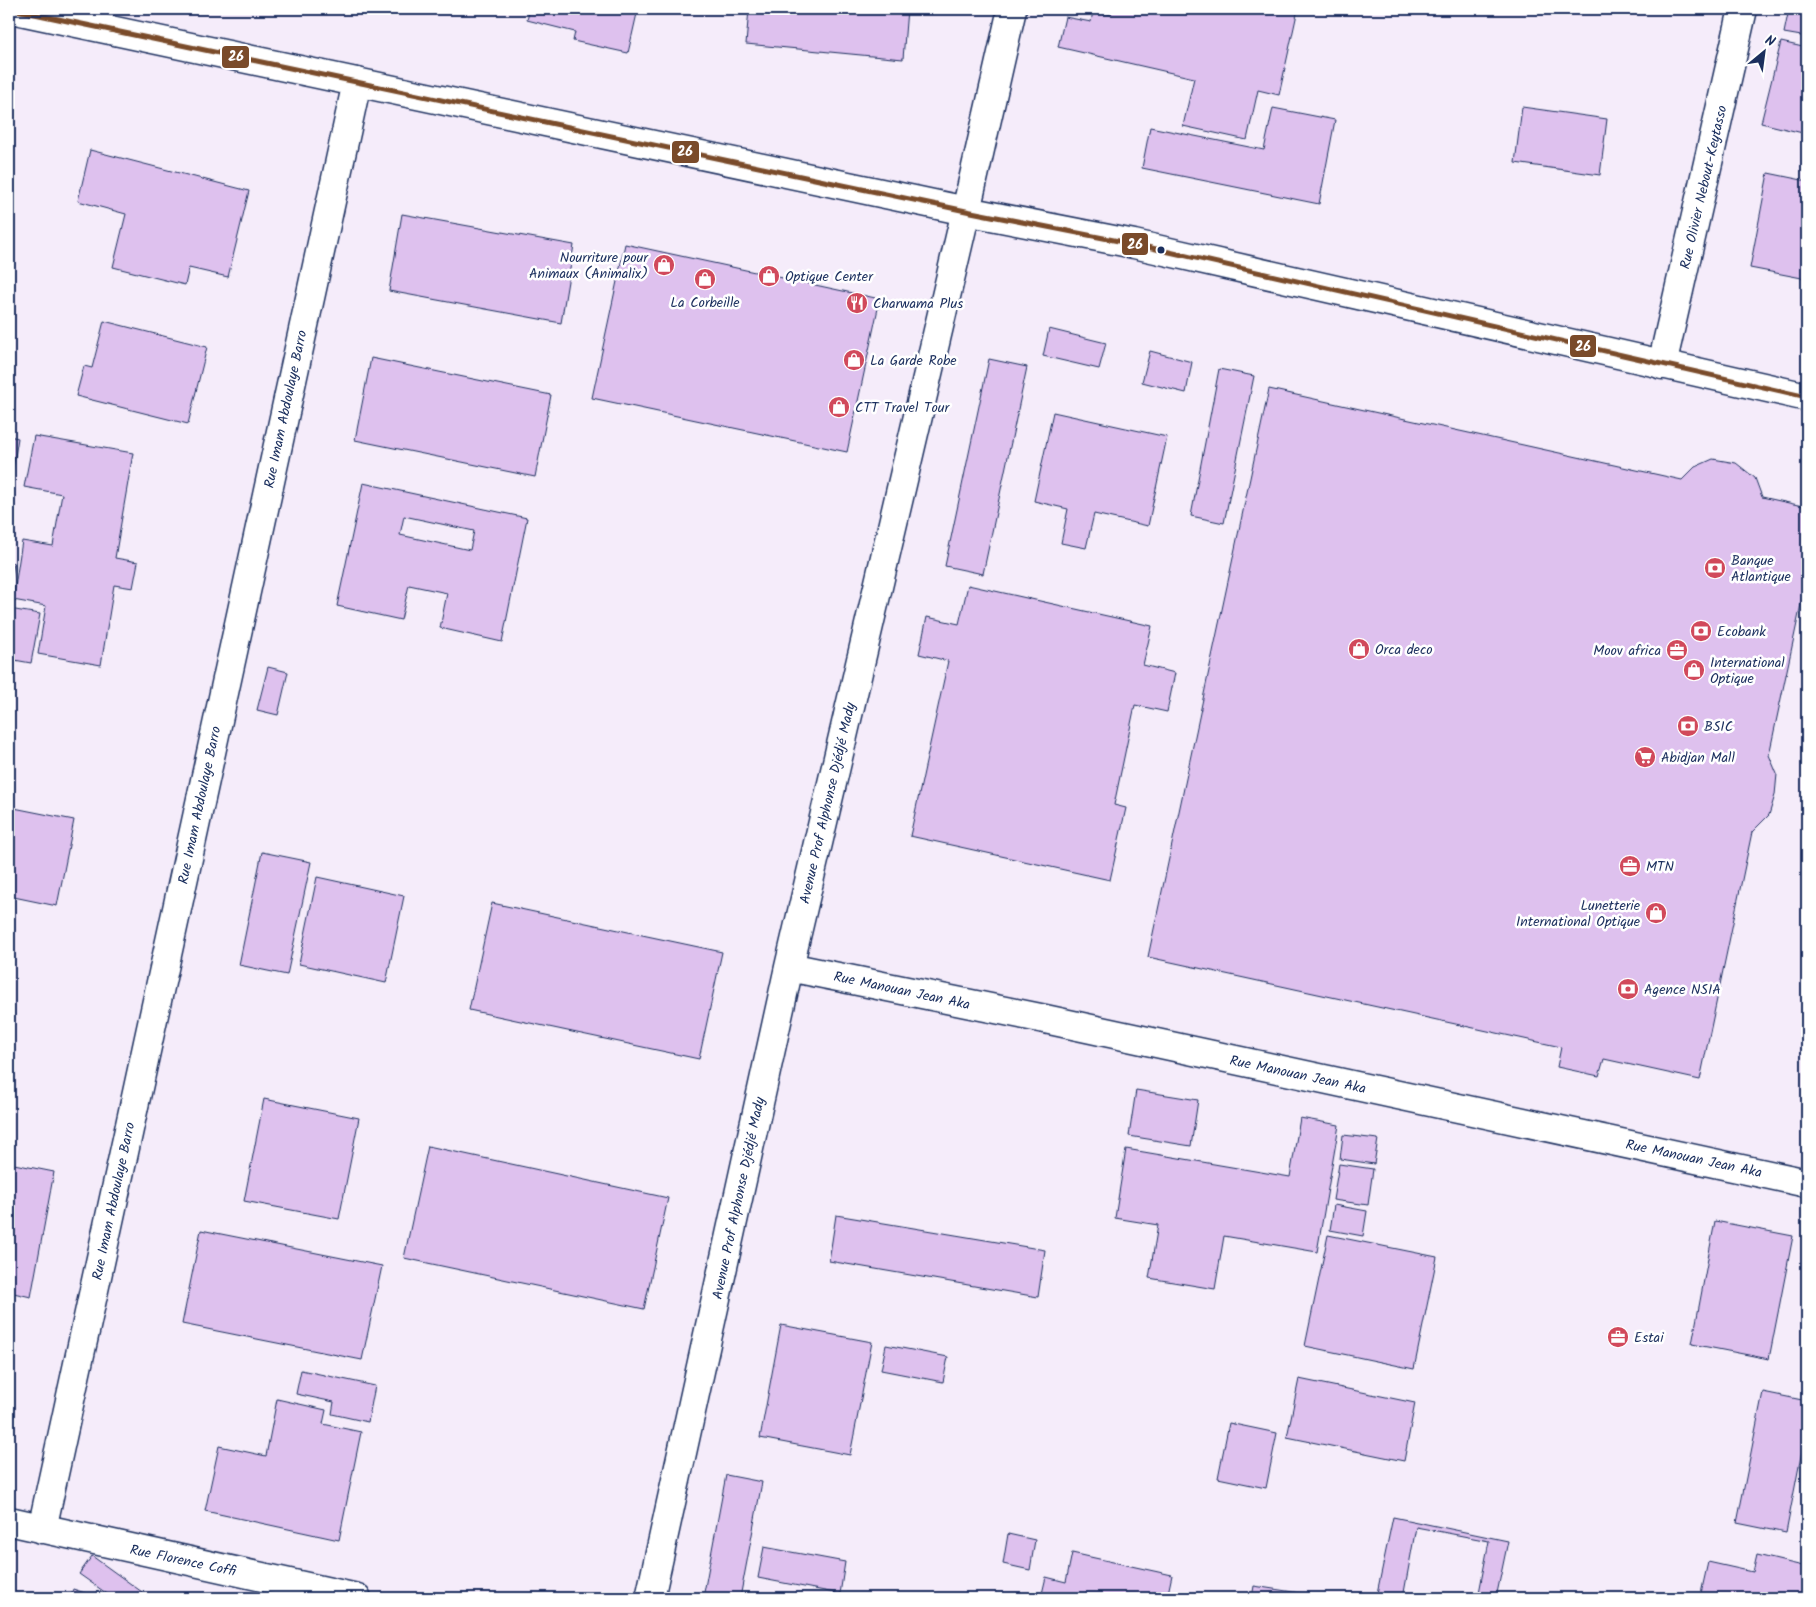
<svg xmlns="http://www.w3.org/2000/svg" width="1816" height="1607" font-family="Kalam,sans-serif">
	<style>
		.building { fill: #dec1ee; stroke: #1b2f5e; fill-rule: evenodd }
		.lines { fill: none; stroke-linecap: round; stroke-linejoin: round }
		.minor-casing { stroke: #1b2f5e; stroke-width: 31 }
		.tertiary-casing { stroke: #1b2f5e; stroke-width: 31 }
		.minor { stroke: #fff; stroke-width: 28 }
		.tertiary { stroke: #fff; stroke-width: 28 }
		.bus-1-casing { stroke: #fff; stroke-width: 9 }
		.bus-1 { stroke: #7a4b2a; stroke-width: 5 }
		.bus-dot { fill: #1b2f5e; stroke: #fff; stroke-width: 2 }
		.labels { text-anchor: middle; stroke-width: 5; stroke-linejoin: round; paint-order: stroke }
		.street-label { font-size: 14px; fill: #1b2f5e; stroke: #fff }
		.poi-label { font-size: 14px; fill: #1b2f5e; stroke: #fff; text-anchor: start }
		.line-badge { stroke: #fff; stroke-width: 2 }
		.badge-label { font-size: 14px; text-anchor: middle; font-weight: bold; fill: #fff }
	</style>
	<rect width="100%" height="100%" fill="#f5ecfa"/>
	<filter id="ink" filterUnits="userSpaceOnUse"><feTurbulence type="fractalNoise" baseFrequency=".02" numOctaves="2"/><feDisplacementMap in="SourceGraphic" scale="10" xChannelSelector="R" yChannelSelector="G"/><feConvolveMatrix kernelMatrix="1 2 1 2 8 2 1 2 1" color-interpolation-filters="sRGB"/></filter>
	<g filter="url(#ink)">
		<path class="building" d="M530 9H638L628 53 573 41 575 32 527 20Z
			M749 9H907L903 59 746 44Z
			M1113 9H1298L1279 95 1258 90 1247 140 1183 126 1194 78 1058 47 1065 17 1091 22 1093 11 1111 15Z
			M1789 9H1807V37L1784 33Z
			M1781 42 1807 48V134L1761 123Z
			M1522 107 1607 119 1600 175 1515 163Z
			M1273 108 1335 120 1319 204 1142 168 1150 127 1264 150Z
			M90 150 249 191 228 277 189 268 185 285 113 267 126 214 78 201Z
			M1768 173 1807 181V279L1750 268Z
			M402 214 574 245 561 323 389 291Z
			M625 244 880 299 847 452 592 398Z
			M104 321 207 347 188 424 76 396 84 366 92 368Z
			M1049 329 1106 343 1099 369 1043 356Z
			M1150 351 1192 362 1186 393 1142 382Z
			M371 358 551 395 535 477 355 440Z
			M989 359 1027 367 983 574 945 566Z
			M1219 369 1254 376 1224 523 1191 516Z
			M1269 389 1682 480 1695 467 1713 459 1736 463 1755 478 1762 497 1807 507V576L1769 755 1777 774 1775 795 1769 815 1752 832 1700 1080 1604 1059 1599 1076 1557 1067 1561 1047 1148 957Z
			M1053 412 1167 437 1148 526 1094 514 1086 548 1061 543 1068 509 1034 501Z
			M9 436 18 438 9 494Z
			M34 436 133 453 115 558 138 562 133 588 114 585 101 665 38 654 46 606 13 600 22 541 53 546 62 494 24 487Z
			M363 483 527 518 502 642 440 628 447 593 409 585 401 620 337 606ZM404 516 474 531 470 550 400 535Z
			M9 562 14 563 9 594Z
			M968 585 1152 626 1143 665 1175 673 1167 712 1135 705 1114 805 1126 808 1110 880 910 836 948 661 919 654 927 617 959 624Z
			M9 609 40 614 31 663 9 659Z
			M268 667 288 672 278 715 257 710Z
			M9 807 74 820 57 906 9 896Z
			M262 852 311 862 287 975 239 965Z
			M317 877 404 896 386 983 299 964Z
			M492 903 722 952 699 1059 469 1010Z
			M1136 1090 1198 1100 1191 1146 1129 1136Z
			M264 1099 359 1118 339 1219 244 1201Z
			M1300 1118 1339 1125 1317 1252 1224 1236 1215 1289 1149 1278 1158 1225 1115 1218 1126 1149 1290 1177Z
			M1343 1135 1378 1139 1374 1164 1340 1159Z
			M428 1146 668 1198 644 1309 404 1258Z
			M9 1163 54 1172 31 1297 9 1292Z
			M1339 1164 1373 1169 1368 1205 1333 1200Z
			M1334 1205 1367 1211 1363 1236 1330 1230Z
			M836 1215 1045 1250 1038 1297 829 1261Z
			M1715 1221 1793 1236 1769 1359 1692 1344Z
			M201 1230 382 1266 362 1360 182 1324Z
			M1328 1235 1437 1257 1414 1369 1305 1346Z
			M781 1325 872 1342 850 1455 760 1438Z
			M886 1345 948 1357 943 1382 881 1370Z
			M301 1370 375 1386 368 1422 332 1414 334 1402 296 1394Z
			M1299 1379 1415 1403 1404 1461 1287 1437Z
			M1763 1392 1807 1401V1425L1786 1533 1737 1523Z
			M277 1399 326 1410 323 1424 361 1432 339 1540 205 1511 219 1446 266 1456Z
			M1229 1423 1277 1433 1266 1488 1218 1478Z
			M726 1475 762 1482 740 1598H703Z
			M1393 1517 1508 1541 1496 1598H1376Z
			M1416 1527 1489 1541 1478 1598H1403Z
			M1008 1534 1035 1540 1030 1570 1003 1564Z
			M764 1547 845 1562 840 1594 758 1578Z
			M1072 1553 1172 1575 1167 1598 1144 1594 1143 1598H1041L1046 1577 1066 1582Z
			M1757 1555 1807 1567V1590L1805 1598H1700L1708 1562 1753 1572Z
			M92 1556 142 1592 138 1598H113L79 1574Z
			M1254 1586 1332 1598H1252Z
			M73 1589 94 1596 93 1598H70Z"/>
		<g class="lines">
			<g class="minor-casing">
				<path id="minor" d="M1662 365 1743 9
					M789 967 1045 1019 1807 1183
					M9 1521 357 1598
					M42 1529 357 82
					M650 1598 789 967 966 211"/>
			</g>
			<g class="tertiary-casing">
				<path id="tertiary" d="M11 9 966 211 1134 244 1807 397
					M966 211 1012 9"/>
			</g>
			<use href="#minor" class="minor"/>
			<use href="#tertiary" class="tertiary"/>
			<g class="bus-1-casing">
				<path id="bus-1" d="M11 9 966 211 1134 244 1807 397"/>
			</g>
			<use href="#bus-1" class="bus-1"/>
		</g>
	</g>
	<defs>
		<g id="shop-disc" transform="scale(1.125)"><circle r="9.5" fill="#d1495b" stroke="#fff"/><path d="M-5-2.5h2.3a2.7 3.5 0 0 1 5.4 0H5L5.5 6h-11ZM-1.5-2.5h3a1.5 2.3 0 0 0-3 0Z" fill="#fff"/></g>
		<g id="restaurant-disc" transform="scale(1.125)"><circle r="9.5" fill="#d1495b" stroke="#fff"/><path d="M-5-6h1v4h1v-4h1v4h1v-4h1v5L-1.5 .5V6h-2V.5L-5-1ZM5-6V6H3V1.5H1.5Q1.5-4 5-6Z" fill="#fff"/></g>
		<g id="bank-disc" transform="scale(1.125)"><circle r="9.5" fill="#d1495b" stroke="#fff"/><path d="M-6-4H6V4H-6ZM0-2.3a2.3 2.3 0 1 0 0 4.6a2.3 2.3 0 1 0 0-4.6Z" fill="#fff"/></g>
		<g id="office-disc" transform="scale(1.125)"><circle r="9.5" fill="#d1495b" stroke="#fff"/><path d="M-6-3h4V-5.5h4V-3h4V5H-6ZM-1-4.5V-3h2v-1.5ZM-6 0V1H6V0Z" fill="#fff"/></g>
		<g id="supermarket-disc" transform="scale(1.125)"><circle r="9.5" fill="#d1495b" stroke="#fff"/><path d="M-6-5.5h2.5l.6 2H6L4.5 2H-2.5L-4.4-4H-6ZM-1.5 3.2a1.3 1.3 0 1 0 .1 0ZM3 3.2a1.3 1.3 0 1 0 .1 0Z" fill="#fff"/></g>
	</defs>
	<g fill-rule="evenodd">
		<use href="#shop-disc" x="664" y="265"/>
		<use href="#shop-disc" x="769" y="276"/>
		<use href="#shop-disc" x="705" y="279"/>
		<use href="#restaurant-disc" x="857" y="303"/>
		<use href="#shop-disc" x="854" y="360"/>
		<use href="#shop-disc" x="839" y="407"/>
		<use href="#bank-disc" x="1715" y="568"/>
		<use href="#bank-disc" x="1701" y="631"/>
		<use href="#shop-disc" x="1359" y="649"/>
		<use href="#office-disc" x="1677" y="650"/>
		<use href="#shop-disc" x="1694" y="670"/>
		<use href="#bank-disc" x="1688" y="726"/>
		<use href="#supermarket-disc" x="1645" y="757"/>
		<use href="#office-disc" x="1630" y="866"/>
		<use href="#shop-disc" x="1656" y="913"/>
		<use href="#bank-disc" x="1628" y="989"/>
		<use href="#office-disc" x="1618" y="1337"/>
	</g>
	<circle class="bus-dot" cx="1161" cy="250" r="4.5"/>
	<g class="labels">
		<g class="street-label">
			<text transform="translate(1703 187) rotate(-77)" y="5">Rue Olivier Nebout-Keytasso</text>
			<text transform="translate(285 409) rotate(-78)" y="5">Rue Imam Abdoulaye Barro</text>
			<text transform="translate(827 803) rotate(-77)" y="5">Avenue Prof Alphonse Djédjé Mady</text>
			<text transform="translate(199 805) rotate(-78)" y="5">Rue Imam Abdoulaye Barro</text>
			<text transform="translate(902 990) rotate(12)" y="5">Rue Manouan Jean Aka</text>
			<text transform="translate(1298 1074) rotate(12)" y="5">Rue Manouan Jean Aka</text>
			<text transform="translate(1694 1158) rotate(12)" y="5">Rue Manouan Jean Aka</text>
			<text transform="translate(738 1198) rotate(-78)" y="5">Avenue Prof Alphonse Djédjé Mady</text>
			<text transform="translate(113 1201) rotate(-78)" y="5">Rue Imam Abdoulaye Barro</text>
			<text transform="translate(183 1560) rotate(12)" y="5">Rue Florence Coffi</text>
		</g>
		<g class="poi-label">
			<text x="648" y="262" text-anchor="end">Nourriture pour<tspan x="648" dy="16">Animaux (Animalix)</tspan></text>
			<text x="785" y="281">Optique Center</text>
			<text x="705" y="307" text-anchor="middle">La Corbeille</text>
			<text x="873" y="308">Charwama Plus</text>
			<text x="870" y="365">La Garde Robe</text>
			<text x="855" y="412">CTT Travel Tour</text>
			<text x="1731" y="565">Banque<tspan x="1731" dy="16">Atlantique</tspan></text>
			<text x="1717" y="636">Ecobank</text>
			<text x="1375" y="654">Orca deco</text>
			<text x="1661" y="655" text-anchor="end">Moov africa</text>
			<text x="1710" y="667">International<tspan x="1710" dy="16">Optique</tspan></text>
			<text x="1704" y="731">BSIC</text>
			<text x="1661" y="762">Abidjan Mall</text>
			<text x="1646" y="871">MTN</text>
			<text x="1640" y="910" text-anchor="end">Lunetterie<tspan x="1640" dy="16">International Optique</tspan></text>
			<text x="1644" y="994">Agence NSIA</text>
			<text x="1634" y="1342">Estai</text>
		</g>
	</g>
	<g class="line-badge">
		<rect x="221" y="45" width="29" height="24" rx="5" fill="#7a4b2a"/>
		<rect x="671" y="140" width="29" height="24" rx="5" fill="#7a4b2a"/>
		<rect x="1121" y="232" width="28" height="24" rx="5" fill="#7a4b2a"/>
		<rect x="1569" y="334" width="28" height="24" rx="5" fill="#7a4b2a"/>
	</g>
	<g class="badge-label">
		<text x="236" y="61">26</text>
		<text x="685" y="156">26</text>
		<text x="1135" y="249">26</text>
		<text x="1583" y="351">26</text>
	</g>
	<rect width="1816" height="1607" fill="none" stroke="#fff" stroke-width="30"/>
	<rect x="15" y="15" width="1786" height="1577" fill="none" stroke="#1b2f5e" stroke-width="2" filter="url(#ink)"/>
	<g transform="translate(1764 52) rotate(29)" stroke="#ffffff" stroke-width="4" paint-order="stroke">
	<path d="M0-4L9 19L0 12L-9 19Z" fill="#1b2f5e"/>
	<text y="-8" font-size="14" font-weight="bold" text-anchor="middle" fill="#1b2f5e">N</text>
	</g>
</svg>
